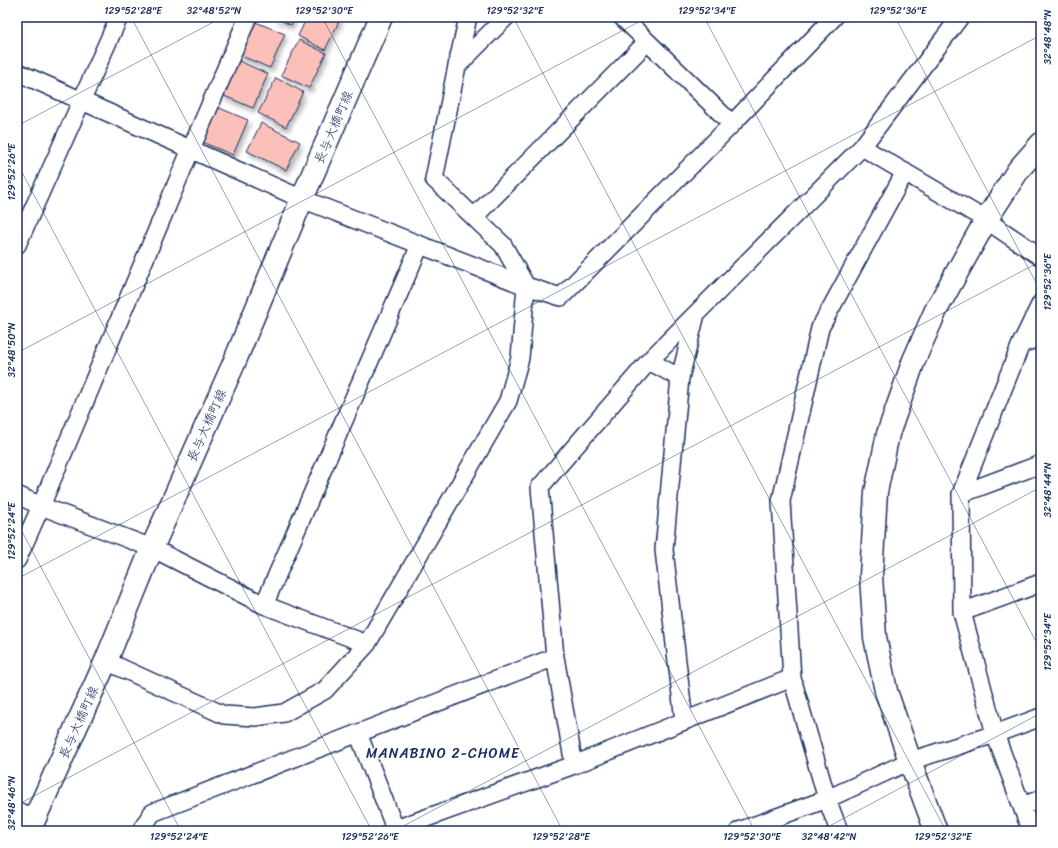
<svg xmlns="http://www.w3.org/2000/svg" width="1058" height="848" font-family="Sriracha,'Klee One',sans-serif">
	<style>
		.building { fill: #fcc0bb; stroke: #1b2f5e; filter: url(#shadow) }
		.lines { fill: none; stroke-linecap: round; stroke-linejoin: round }
		.street-casing { stroke: #1b2f5e; stroke-width: 20 }
		.secondary-casing { stroke: #1b2f5e; stroke-width: 25 }
		.street { stroke: #fff; stroke-width: 17 }
		.secondary { stroke: #fff; stroke-width: 22 }
		.ticks { fill: none; stroke: #1b2f5e; stroke-width: 1; stroke-opacity: 0.45 }
		.labels { text-anchor: middle; stroke-width: 3; stroke-linejoin: round; paint-order: stroke }
		.street-label { font-size: 13px; fill: #1b2f5e; stroke: #fff }
		.neighbourhood-label { font-size: 14px; letter-spacing: 1px; fill: #1b2f5e; stroke: #fff }
		.neatline { fill: none; stroke: #1b2f5e; stroke-width: 1.5 }
		.ticks-label { font-size: 10px; text-anchor: middle; fill: #1b2f5e }
	</style>
	<defs>
		<filter id="shadow"><feDropShadow dx="2.5" dy="4.5" stdDeviation="2" flood-color="#0004"/></filter>
	</defs>
	<rect width="100%" height="100%" fill="#fff"/>
	<filter id="ink" filterUnits="userSpaceOnUse"><feTurbulence type="fractalNoise" baseFrequency=".025" numOctaves="2"/><feDisplacementMap in="SourceGraphic" scale="8" xChannelSelector="R" yChannelSelector="G"/><feConvolveMatrix kernelMatrix="1 2 1 2 8 2 1 2 1" color-interpolation-filters="sRGB"/></filter>
	<g filter="url(#ink)">
		<path class="building" d="M273 17H295L291 25Z
			M307 17H341L325 50 298 36Z
			M253 21 285 34 270 68 239 55Z
			M299 40 326 53 309 88 281 75Z
			M237 60 268 74 253 108 222 95Z
			M276 78 303 92 286 127 258 113Z
			M217 107 248 120 233 155 202 142Z
			M261 123 300 142 286 170 247 151Z"/>
		<g class="lines">
			<g class="street-casing">
				<path id="street" d="M622 17 732 124 834 17
					M457 66 506 17
					M17 72 302 199 526 286 561 297 732 124
					M862 147 986 220 1041 257
					M474 217 647 42
					M17 245 119 17
					M1021 344 1041 337
					M649 361 680 378
					M961 494 1041 464
					M17 495 41 506 152 548 264 605 367 644
					M17 560 41 506 191 149 248 17
					M264 605 420 245
					M962 612 1041 583
					M106 661 224 715 255 717 284 713 325 690 367 644 508 401 520 358 526 286 503 245 434 179 457 66 468 17
					M792 678 781 501 820 328 905 172
					M684 721 664 550 680 378 696 314
					M358 733 396 831
					M574 765 555 657 540 487 649 361 862 147 960 17
					M1022 806 1041 799
					M17 811 35 818
					M141 831 152 813 555 657
					M390 831 574 765 792 678 827 799 839 831
					M739 831 827 799 910 761 995 734 1041 717
					M1031 831 995 734 962 612 961 494 1021 344 1041 303"/>
			</g>
			<g class="secondary-casing">
				<path id="secondary" d="M29 831 106 661 152 548 234 363 302 199 381 17
					M936 831 910 761 886 691 875 637 871 576 876 492 888 434 914 360 936 310 986 220 1019 169 1041 144"/>
			</g>
			<use href="#street" class="street"/>
			<use href="#secondary" class="secondary"/>
		</g>
	</g>
	<path class="ticks" d="M131 17 563 831M322 17 755 831M513 17 946 831M704 17 1041 651M895 17 1041 292M17 126 223 17M17 163 372 831M17 353 648 17M17 522 181 831M17 579 1041 35M17 805 1041 261M394 831 1041 487M820 831 1041 713"/>
	<g class="labels">
		<g class="street-label">
			<text transform="translate(333 127) rotate(-67)" y="5">長与大橋町線</text>
			<text transform="translate(206 425) rotate(-66)" y="5">長与大橋町線</text>
			<text transform="translate(78 722) rotate(-66)" y="5">長与大橋町線</text>
		</g>
		<g class="neighbourhood-label">
			<text x="443" y="758">MANABINO 2-CHOME</text>
		</g>
	</g>
	<rect width="1058" height="848" fill="none" stroke="#fff" stroke-width="44"/>
	<rect x="22" y="22" width="1014" height="804" class="neatline"/>
	<g class="ticks-label">
		<text x="133" y="14">129°52'28"E</text>
		<text x="214" y="14">32°48'52"N</text>
		<text x="324" y="14">129°52'30"E</text>
		<text x="515" y="14">129°52'32"E</text>
		<text x="707" y="14">129°52'34"E</text>
		<text x="898" y="14">129°52'36"E</text>
		<text transform="translate(1047 37) rotate(-90)" y="4">32°48'48"N</text>
		<text transform="translate(11 172) rotate(-90)" y="4">129°52'26"E</text>
		<text transform="translate(1047 282) rotate(-90)" y="4">129°52'36"E</text>
		<text transform="translate(11 350) rotate(-90)" y="4">32°48'50"N</text>
		<text transform="translate(1047 490) rotate(-90)" y="4">32°48'44"N</text>
		<text transform="translate(11 531) rotate(-90)" y="4">129°52'24"E</text>
		<text transform="translate(1047 642) rotate(-90)" y="4">129°52'34"E</text>
		<text transform="translate(11 803) rotate(-90)" y="4">32°48'46"N</text>
		<text x="179" y="840">129°52'24"E</text>
		<text x="370" y="840">129°52'26"E</text>
		<text x="561" y="840">129°52'28"E</text>
		<text x="752" y="840">129°52'30"E</text>
		<text x="829" y="840">32°48'42"N</text>
		<text x="943" y="840">129°52'32"E</text>
	</g>
</svg>
